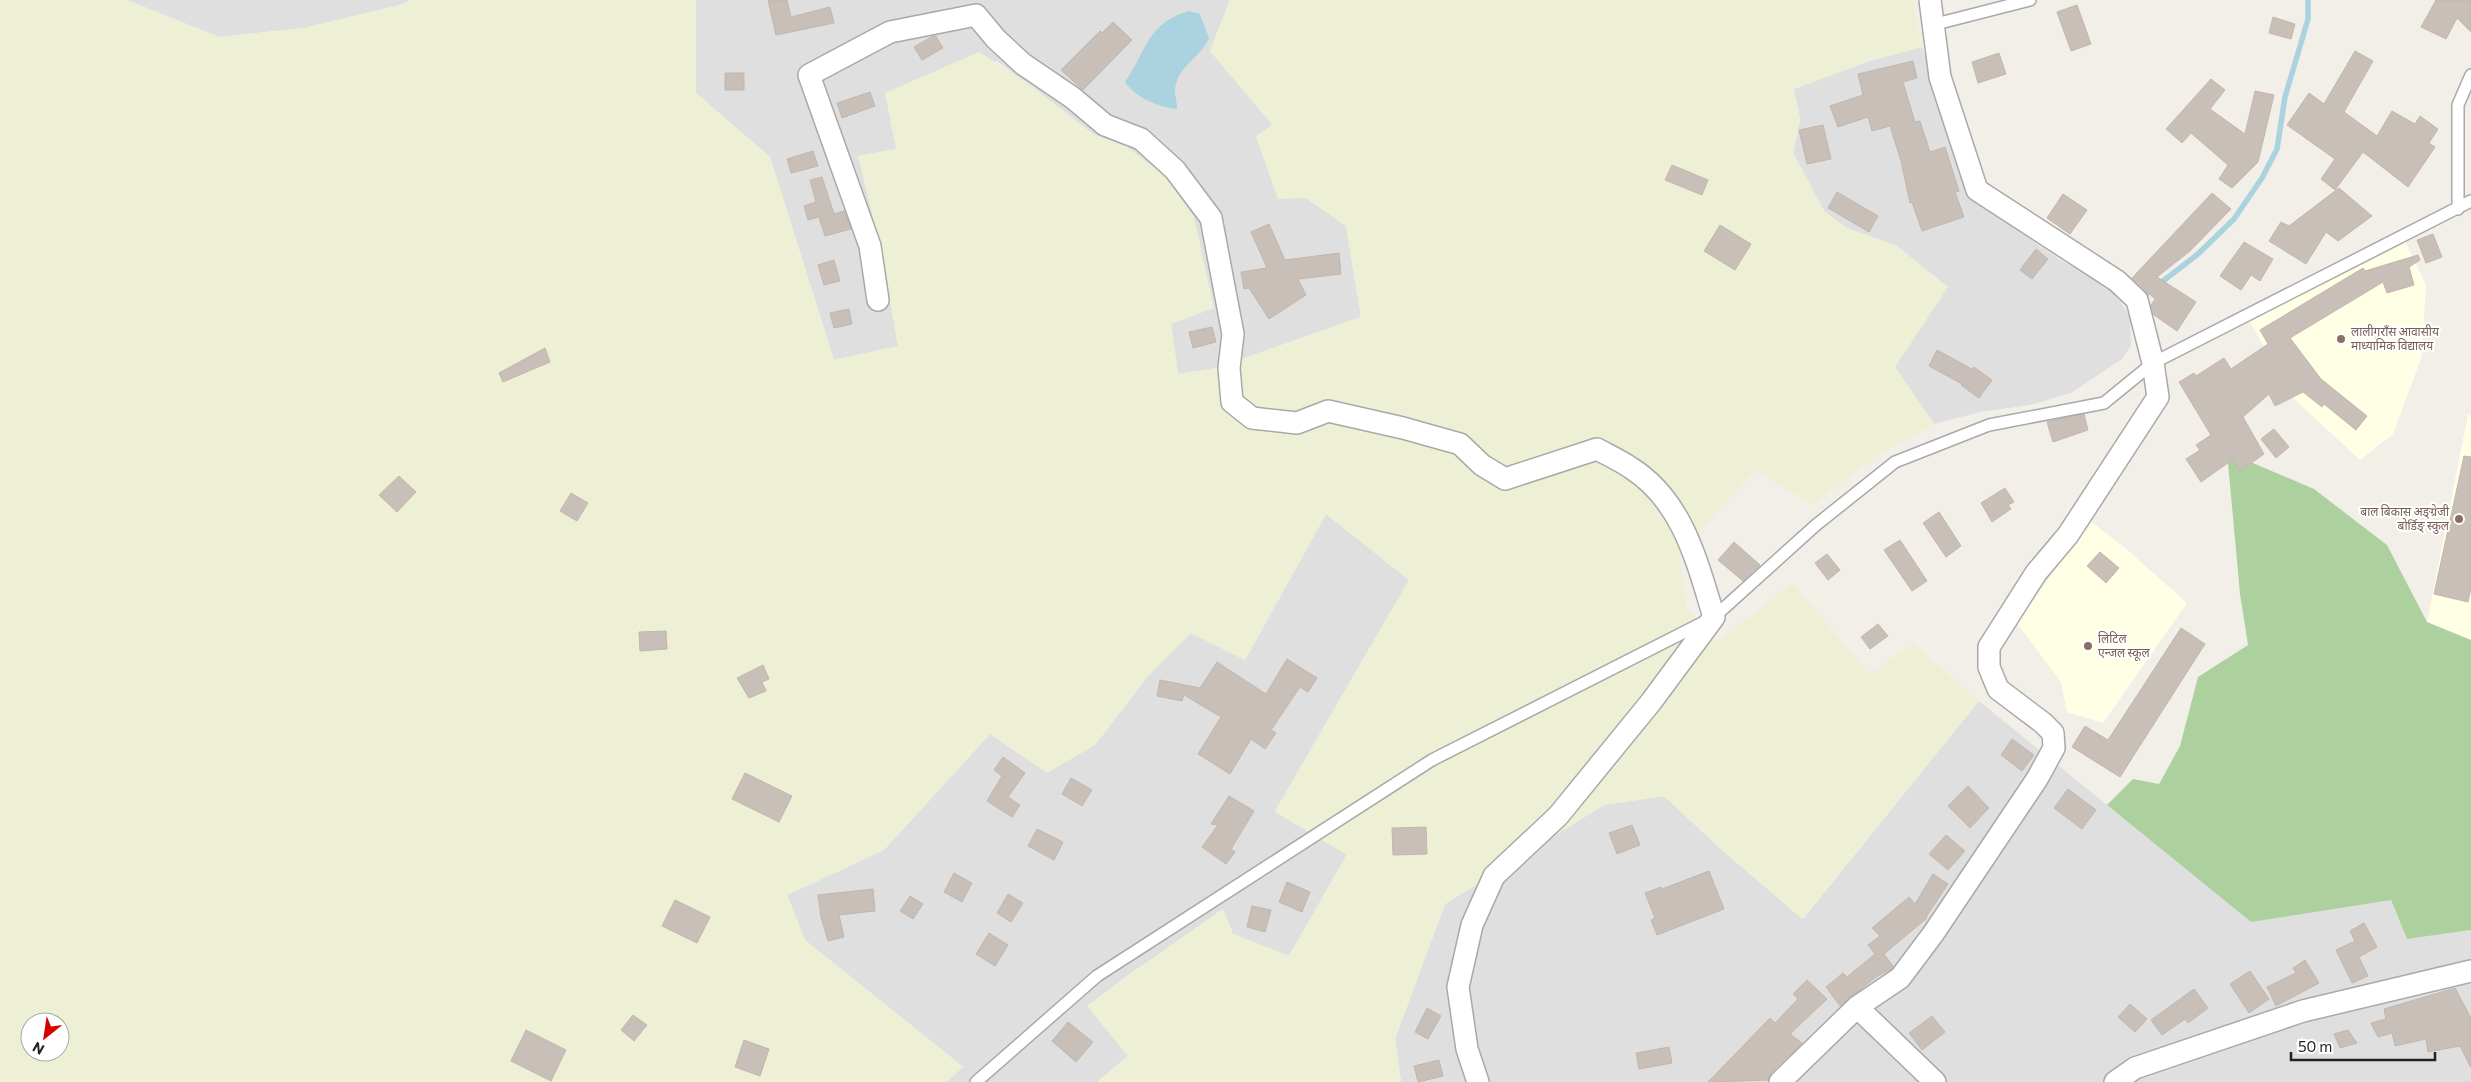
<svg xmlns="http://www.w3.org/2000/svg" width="2471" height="1082" font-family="Commissioner,'Noto Sans Devanagari',sans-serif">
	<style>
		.residential { fill: #e0dfdf }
		.education { fill: #ffffe5 }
		.farmland { fill: #eef0d5; fill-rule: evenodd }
		.forest { fill: #add19e }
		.water { fill: #aad3df }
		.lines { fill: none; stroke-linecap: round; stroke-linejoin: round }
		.stream { stroke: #aad3df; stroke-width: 5.5 }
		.building { fill: #c7bfb8; stroke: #c4b6ab }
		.service-casing { stroke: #a9a9a9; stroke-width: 14 }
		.minor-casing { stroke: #a9a9a9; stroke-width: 24 }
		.service { stroke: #fff; stroke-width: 11 }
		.minor { stroke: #fff; stroke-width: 21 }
		.education-dot { fill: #8d6e63; stroke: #fff; stroke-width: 2 }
		.labels { text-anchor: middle; stroke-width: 4; stroke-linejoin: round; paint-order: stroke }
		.education-label { font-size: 12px; fill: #785e54; stroke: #fff; text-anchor: start }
	</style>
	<rect width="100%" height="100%" fill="#f2efe9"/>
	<path class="residential" d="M127 0H411L400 5 304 28 219 37Z
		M696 0H1230L1210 51 1272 124 1306 198 1346 226 1361 317 1216 368 1178 374 1171 324 1128 147 1093 134 997 61 896 149 858 156 882 253 898 346 834 360 770 157 696 93Z
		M1922 47 1976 201 2057 258 2110 288 2130 316 2131 346 2122 359 2071 393 2030 405 1980 412 1934 424 1895 367 1897 246 1847 228 1824 211 1793 153 1800 119 1794 89 1869 61Z
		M1326 514 1409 580 1275 811 1347 854 1289 956 1233 934 1223 909 1123 979 1088 1006 1128 1056 1097 1082H947L962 1066 805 940 787 895 884 850 990 734 1095 745 1147 677 1191 633 1245 660Z
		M1979 701 2251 922 2389 896 2407 939 2471 930V1082H1401L1395 1039 1445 904 1604 805 1664 796 1723 851 1803 919Z"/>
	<path class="education" d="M2404 239 2426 285 2422 356 2393 434 2360 460 2292 397 2250 322Z
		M2468 414 2471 416V649L2427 622Z
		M2090 521 2125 548 2187 603 2103 723 2067 712 2061 682 2017 623Z"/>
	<path class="farmland" d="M0 0H127L219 37 304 28 400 5 411 0H696V93L770 157 834 360 898 346 882 253 858 156 896 149 885 93 979 52 1029 84 1093 134 1127 147 1165 176 1194 217 1214 308 1171 324 1178 374 1216 368 1361 317 1346 226 1306 198 1278 199 1256 137 1272 124 1210 51 1230 0H1914L1922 47 1869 61 1794 89 1800 119 1793 153 1824 211 1847 228 1897 246 1948 287 1895 367 1934 424 1873 459 1813 504 1754 471 1679 555 1687 607 1718 642 1793 583 1870 675 1913 643 1979 701 1802 919 1723 851 1664 796 1604 805 1445 904 1395 1039 1401 1082H1097L1128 1056 1087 1006 1123 979 1223 909 1233 934 1289 956 1347 855 1275 812 1409 580 1326 514 1245 660 1191 633 1147 677 1095 745 1047 773 990 734 884 850 787 895 805 940 963 1067 947 1082H0ZM30 1022H60V1052H30Z"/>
	<path class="forest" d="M2227 452 2314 489 2387 545 2427 622 2471 640V930L2407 939 2391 900 2251 922 2107 805 2133 779 2159 784 2180 746 2198 677 2248 645 2240 594Z"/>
	<path class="water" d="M1189 11 1200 14 1209 38C1201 58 1178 65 1175 89 1175 96 1177 103 1177 109 1158 107 1136 98 1125 82 1147 50 1147 23 1189 11Z"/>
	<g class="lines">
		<path class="stream" d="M2141 298 2198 254 2234 219 2262 178 2277 149 2285 97 2308 19V0"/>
	</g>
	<path class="building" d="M768 0H787L791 17 830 7 834 23 776 35Z
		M2436 0H2471V32L2457 18 2446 39 2421 27Z
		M2077 5 2091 44 2071 51 2057 12Z
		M2273 17 2295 24 2291 39 2269 33Z
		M1113 22 1132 40 1083 90 1061 70 1100 31 1102 33Z
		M933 36H936L943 48 922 60 914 47Z
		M2355 51 2373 61 2344 112 2377 136 2392 111 2415 124 2420 116 2438 129 2429 143 2435 147 2408 187 2363 152 2335 190 2321 179 2335 159 2287 125 2309 93 2324 104Z
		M1999 53 2006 74 1978 83 1972 62Z
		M1913 61 1917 78 1903 82 1915 122 1920 121 1930 152 1945 147 1959 191 1955 192 1964 217 1922 231 1912 202 1910 203 1901 161 1890 126 1872 131 1868 117 1838 127 1830 106 1863 95 1858 74Z
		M725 73H744V90H725Z
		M2211 79 2225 90 2210 109 2245 134 2255 91 2274 95 2258 162 2232 188 2219 179 2228 165 2191 133 2182 143 2166 129Z
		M870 92 875 106 842 118 837 103Z
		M1823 125 1831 159 1807 164 1799 130Z
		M813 151 818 166 791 173 787 159Z
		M1672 165 1708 180 1702 195 1665 180Z
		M822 177 834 214 844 211 851 229 825 236 819 217 808 220 804 206 816 202 810 180Z
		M2339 188 2372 216 2338 241 2326 232 2306 264 2269 241 2281 222 2289 226Z
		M1837 192 1878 216 1869 232 1828 208Z
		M2212 193 2231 209 2190 251 2157 277 2196 302 2177 331 2154 315 2151 305 2155 299 2132 278Z
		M2063 194 2087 210 2070 234 2047 218Z
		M1269 224 1285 260 1339 253 1341 274 1298 279 1306 295 1269 319 1249 288 1244 289 1241 272 1267 268 1251 232Z
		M1720 225 1751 244 1735 270 1704 251Z
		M2433 234 2442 257 2426 263 2417 240Z
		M2244 242 2273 259 2260 281 2251 275 2241 290 2220 276Z
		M2036 249 2048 259 2032 279 2020 270Z
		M2418 255 2420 260 2409 267 2414 285 2387 293 2383 282 2290 338 2321 379 2367 416 2356 430 2324 404 2322 407 2303 392 2275 406 2269 394 2243 417 2264 454 2240 471 2232 460 2201 482 2186 459 2200 450 2196 445 2211 435 2179 382 2194 373 2196 376 2224 358 2231 369 2268 344 2260 330 2363 268 2365 271Z
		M834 260 840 281 824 285 818 265Z
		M849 309 852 324 834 328 830 313Z
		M1212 327 1216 342 1193 348 1189 332Z
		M545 348 550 362 503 382 499 373Z
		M1937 350 1972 369 1974 367 1992 380 1979 398 1961 385 1962 384 1929 366Z
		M2084 414 2088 430 2053 442 2047 422Z
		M2274 429 2289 447 2276 458 2261 439Z
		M2464 456 2471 457V588L2468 602 2434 594Z
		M399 476 416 492 397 512 379 495Z
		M2005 488 2014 502 2008 505 2011 509 1992 522 1981 503Z
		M571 493 588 503 577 521 560 511Z
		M1939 512 1961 546 1946 557 1923 523Z
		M1900 540 1927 581 1912 591 1884 550Z
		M1734 542 1760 565 1743 581 1718 560Z
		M2100 552 2119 568 2106 583 2087 566Z
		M1827 554 1840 570 1828 580 1815 563Z
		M1878 624 1888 636 1870 649 1861 637Z
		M2181 628 2205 644 2120 777 2072 747 2085 726 2108 740Z
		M666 631 667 649 640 651 639 632Z
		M1287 659 1317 678 1308 692 1300 687 1271 730 1276 733 1265 749 1251 739 1230 774 1198 754 1221 717 1184 695 1182 701 1157 696 1160 680 1200 688 1217 662 1266 694Z
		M763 665 769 679 762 682 766 691 749 698 737 678Z
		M2012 739 2034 755 2022 771 2001 755Z
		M1003 757 1025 773 1008 797 1020 805 1012 817 987 801 1002 776 994 770Z
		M745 773 792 796 779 822 732 799Z
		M1071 778 1092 790 1082 806 1062 794Z
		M1968 786 1989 808 1970 828 1948 806Z
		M2068 789 2096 810 2082 829 2054 808Z
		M1229 796 1254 811 1231 849 1235 852 1226 864 1202 847 1218 825 1211 824Z
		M1632 825 1640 845 1617 854 1609 833Z
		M1426 827 1427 854 1393 855 1392 828Z
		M1037 829 1063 842 1054 860 1028 846Z
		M1946 835 1965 851 1948 870 1929 854Z
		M1709 871 1724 909 1657 935 1651 920 1655 918 1645 893 1661 887 1662 889Z
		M954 873 972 883 962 902 944 892Z
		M1933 874 1948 884 1926 917 1927 918 1884 954 1893 966 1891 969 1876 977 1840 1006 1826 987 1843 973 1847 977 1875 954 1868 945 1880 936 1872 928 1909 897 1915 904Z
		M1287 882 1310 892 1302 912 1279 902Z
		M873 889 875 911 839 915 844 937 828 941 821 917 818 895Z
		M1008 894 1023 903 1011 922 997 913Z
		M910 896 923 904 913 919 900 911Z
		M675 900 710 917 697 943 662 926Z
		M1252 906 1271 910 1265 932 1247 927Z
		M2364 923 2377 947 2359 957 2368 976 2352 983 2336 950 2355 941 2350 931Z
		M989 933 1008 945 995 966 976 954Z
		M2305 960 2319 983 2276 1006 2267 987 2296 973 2293 968Z
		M2250 971 2269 999 2249 1013 2230 984Z
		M1807 980 1827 999 1790 1034 1802 1043 1771 1073 1768 1080 1708 1082 1770 1018 1775 1023 1798 999 1793 994Z
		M2455 988 2471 1018V1068L2460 1046 2428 1052 2426 1039 2395 1046 2392 1033 2378 1037 2371 1023 2386 1019 2384 1009Z
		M2194 989 2208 1008 2188 1023 2185 1019 2162 1035 2151 1020Z
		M2130 1004 2147 1019 2135 1032 2118 1017Z
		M1427 1008 1441 1016 1428 1039 1415 1032Z
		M633 1015 647 1025 634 1041 621 1030Z
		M1932 1016 1945 1032 1922 1050 1909 1033Z
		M1068 1022 1093 1042 1076 1062 1052 1041Z
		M526 1030 566 1050 551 1081 511 1061Z
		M2348 1030 2357 1043 2340 1048 2334 1034Z
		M744 1040 769 1049 760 1076 735 1067Z
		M1669 1047 1672 1063 1639 1069 1636 1053Z
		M1439 1060 1443 1076 1418 1082 1414 1066Z"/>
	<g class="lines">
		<g class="service-casing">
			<path id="service" d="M1932 25 2030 0
				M2458 209V105L2471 75
				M976 1082 1097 976 1432 760 1714 617 1816 525 1895 462 1989 425 2104 403 2153 363 2471 201"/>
		</g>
		<g class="minor-casing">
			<path id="minor" d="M878 300 870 246 809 75 890 32 976 15 996 39 1023 64 1073 98 1105 125 1141 139 1175 170 1211 218 1233 334 1229 368 1232 402 1252 418 1297 423 1328 411 1403 428 1460 444 1482 465 1505 479 1597 449C1608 455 1621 461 1631 468 1683 501 1697 562 1714 617L1651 702 1558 816 1494 876 1472 925 1458 987 1467 1049 1478 1082
				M1857 1007 1935 1082
				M1780 1082 1857 1007 1900 978 1933 934 2037 779 2054 748 2053 733 2043 723 1998 689 1989 667V647L2036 573 2068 535 2158 397 2153 363 2137 300 2117 281 1977 190 1940 77 1930 0
				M2115 1082 2135 1068 2303 1011 2471 971"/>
		</g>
		<use href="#service" class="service"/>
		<use href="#minor" class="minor"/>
	</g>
	<g class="education-dot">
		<circle cx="2341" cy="339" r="5"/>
		<circle cx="2459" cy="519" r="5"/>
		<circle cx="2088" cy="646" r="5"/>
	</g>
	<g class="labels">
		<g class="education-label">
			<text x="2351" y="336">लालीगुराँस आवासीय<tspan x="2351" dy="14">माध्यामिक विद्यालय</tspan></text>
			<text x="2449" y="516" text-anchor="end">बाल बिकास अङ्ग्रेजी<tspan x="2449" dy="14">बोर्डिङ् स्कुल</tspan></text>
			<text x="2098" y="643">लिटिल<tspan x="2098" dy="14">एन्जल स्कूल</tspan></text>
		</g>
	</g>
	<g transform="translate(45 1037) rotate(210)"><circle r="24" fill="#ffffff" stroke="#a7a7a7"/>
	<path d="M0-4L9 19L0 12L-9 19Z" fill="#d40000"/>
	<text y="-8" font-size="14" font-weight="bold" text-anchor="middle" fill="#222222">N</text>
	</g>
	<path d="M2291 1052v8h144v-8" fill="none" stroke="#222222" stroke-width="2.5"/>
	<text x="2298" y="1052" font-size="15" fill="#222222" stroke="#ffffff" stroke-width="4" paint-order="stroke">50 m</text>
</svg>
